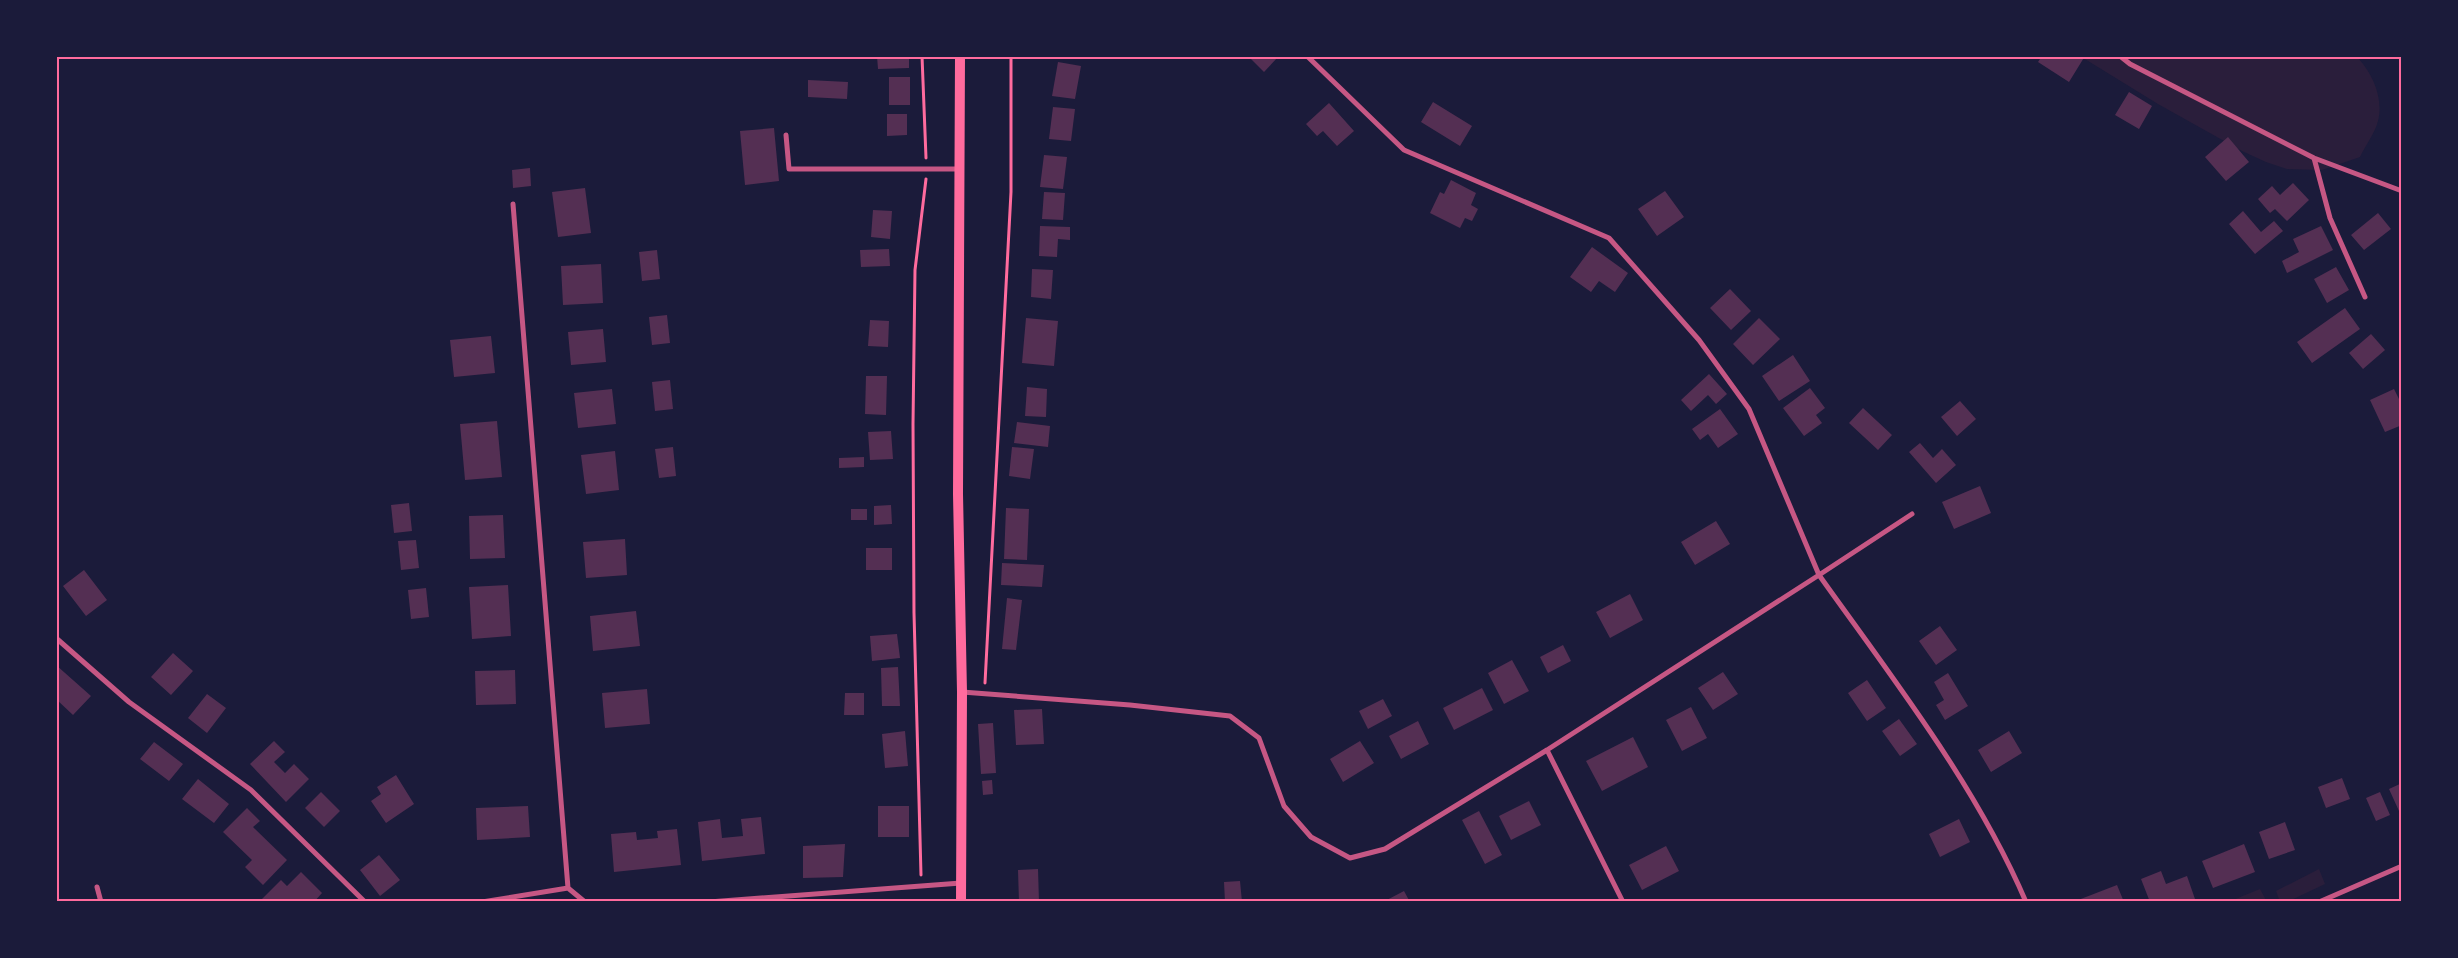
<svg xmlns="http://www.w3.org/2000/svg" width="2458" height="958" font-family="Overpass,sans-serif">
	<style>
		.green { fill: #2a1e3b }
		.building { fill: #542f53 }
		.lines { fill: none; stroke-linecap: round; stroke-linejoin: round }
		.path { stroke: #ff6b9d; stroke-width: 3 }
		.minor { stroke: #c65784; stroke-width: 5 }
		.secondary { stroke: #ff6b9d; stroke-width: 10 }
		.neatline { fill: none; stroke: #ff6b9d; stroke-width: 2 }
	</style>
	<rect width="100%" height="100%" fill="#1b1b3a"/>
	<path class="green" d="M2080 56H2356C2372 72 2384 98 2378 121 2375 133 2365 146 2360 157L2322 170 2287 169 2266 162 2242 151 2158 104Z
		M2319 869 2325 884 2287 902H2280L2276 891Z
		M2260 889 2267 902H2228Z"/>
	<path class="building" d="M877 56H909V68L878 69Z
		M1248 56H1277L1278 57 1264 72Z
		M2042 56H2085L2069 82 2038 62Z
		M1058 62 1081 66 1075 99 1052 96Z
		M889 77H910V105H889Z
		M808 80 848 82 847 99 808 97Z
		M2129 92 2152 106 2139 129 2115 115Z
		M1433 102 1472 126 1460 146 1421 122Z
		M1329 103 1354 131 1337 146 1323 131 1317 136 1306 124Z
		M1053 107 1075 109 1071 141 1049 139Z
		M887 114H907V135L887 136Z
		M774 128 779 181 745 185 740 131Z
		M2228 137 2249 162 2226 181 2205 157Z
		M1044 155 1067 157 1063 189 1040 187Z
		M530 168 531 186 513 188 512 170Z
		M1451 180 1476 193 1471 205 1478 209 1472 221 1465 218 1460 228 1430 213 1440 192 1444 194Z
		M2293 183 2309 200 2287 221 2275 209 2270 213 2258 199 2272 186 2280 195Z
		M585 188 591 233 558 237 552 192Z
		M1665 191 1684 217 1657 236 1638 209Z
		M1044 192 1065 193 1063 220 1042 219Z
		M873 210 892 211 890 239 871 237Z
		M2243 211 2261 232 2274 221 2283 231 2255 254 2229 224Z
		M2378 213 2391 229 2364 250 2351 235Z
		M1040 226 1070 227V240L1058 239 1057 257 1039 256Z
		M2321 226 2333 250 2287 273 2282 261 2299 252 2293 239Z
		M1592 247 1628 273 1615 292 1599 281 1591 292 1570 277Z
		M889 249 890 266 861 267 860 250Z
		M657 250 660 279 642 281 639 252Z
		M601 264 603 303 563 305 561 266Z
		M2336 267 2349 290 2327 303 2314 279Z
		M1032 269 1053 270 1051 299 1031 297Z
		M1730 289 1751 311 1731 330 1710 308Z
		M2345 308 2360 329 2312 363 2297 342Z
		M667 315 670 343 652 345 649 317Z
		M1026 318 1058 321 1054 366 1022 363Z
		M1759 318 1780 339 1753 365 1733 344Z
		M870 320 889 321 888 347 868 346Z
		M603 329 606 362 571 365 568 332Z
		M2371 334 2385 350 2363 369 2349 353Z
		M491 336 495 373 454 377 450 340Z
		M1793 355 1810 381 1779 401 1762 376Z
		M1709 374 1727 394 1716 404 1708 395 1691 411 1681 400Z
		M866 376H887L886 415 865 414Z
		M670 380 673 409 655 411 652 382Z
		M1027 387 1047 389 1046 417 1025 416Z
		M1810 388 1825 408 1816 415 1822 423 1804 436 1783 408Z
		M612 389 616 424 578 428 574 393Z
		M2394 389 2402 405V425L2385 432 2370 400Z
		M1960 401 1976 419 1957 436 1941 417Z
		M1863 408 1892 435 1878 450 1849 423Z
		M1720 409 1738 434 1718 448 1708 434 1700 440 1692 429Z
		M497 421 502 477 465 480 460 424Z
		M1017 422 1050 426 1048 447 1014 443Z
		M891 431 893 459 870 460 868 432Z
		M1920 443 1933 458 1942 449 1956 465 1936 483 1909 452Z
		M673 447 676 476 659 478 655 449Z
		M1012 447 1034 449 1030 479 1009 476Z
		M615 451 619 490 586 494 581 455Z
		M864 457V467L839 468V458Z
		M1980 486 1991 513 1954 529 1942 502Z
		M409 503 412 531 394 533 391 505Z
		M891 505 892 524 874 525V506Z
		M1006 508 1029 509 1027 560 1004 559Z
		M851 509H867V520H851Z
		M503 515 505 558 470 559 469 516Z
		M1716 521 1730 544 1695 565 1681 542Z
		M625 539 627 575 586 578 583 542Z
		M416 540 419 568 401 570 398 541Z
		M866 548H892V570H866Z
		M1002 563 1044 565 1042 587 1001 585Z
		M84 570 107 600 86 616 63 586Z
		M508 585 511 636 472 639 469 587Z
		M426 588 429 617 411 619 408 590Z
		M1630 594 1643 620 1610 638 1596 612Z
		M1007 598 1022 600 1016 650 1002 649Z
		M636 611 640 646 593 651 590 616Z
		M1940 626 1957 650 1936 665 1919 641Z
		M897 634 900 658 872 661 870 636Z
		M1563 645 1571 661 1548 673 1540 657Z
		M173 653 193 671 171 695 151 677Z
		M1512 660 1529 691 1504 704 1488 673Z
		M56 665 91 696 73 715 56 699Z
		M898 667 900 706H882L881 668Z
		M515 670 516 704 476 705 475 671Z
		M1723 672 1738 694 1713 710 1698 688Z
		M1948 673 1968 706 1945 720 1936 705 1944 700 1934 682Z
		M1867 680 1886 708 1867 721 1848 693Z
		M1482 688 1493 710 1454 730 1443 708Z
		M647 689 650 724 605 728 602 693Z
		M845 693H864V715H844Z
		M207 694 226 708 207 733 188 718Z
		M1383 699 1392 716 1368 729 1359 711Z
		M1691 707 1707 738 1682 751 1666 720Z
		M1042 709 1044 744 1016 745 1014 710Z
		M1899 719 1917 744 1900 756 1882 731Z
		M1418 721 1429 744 1401 759 1389 736Z
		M993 723 996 773 981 774 978 724Z
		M905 731 908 766 885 768 882 734Z
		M2009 731 2022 753 1991 772 1978 750Z
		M1633 737 1648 767 1602 791 1586 761Z
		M274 741 285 752 274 762 285 773 294 764 309 779 286 802 250 764Z
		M1360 741 1374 763 1343 782 1330 759Z
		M154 742 183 764 169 781 140 759Z
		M396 775 414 804 386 823 371 801 381 794 377 787Z
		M2342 778 2350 799 2326 808 2318 787Z
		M198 779 229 804 214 823 182 799Z
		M992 780 993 794 983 795 982 781Z
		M2402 783V810L2399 811 2389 789Z
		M321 792 340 811 324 827 305 808Z
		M2380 792 2390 815 2376 821 2366 798Z
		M1529 801 1541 825 1511 840 1499 816Z
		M528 806 530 837 477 840 476 808Z
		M878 806H909V837H878Z
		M247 808 260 821 253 827 287 860 263 885 245 867 252 860 223 832Z
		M1479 811 1502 855 1485 864 1462 820Z
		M761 817 765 854 702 861 698 822 720 819 722 838 743 836 741 819Z
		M1959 819 1970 842 1940 857 1929 834Z
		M2285 822 2295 850 2269 859 2259 832Z
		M677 829 681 865 614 872 611 834 636 832 637 840 658 838 657 831Z
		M845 844 843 877 803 878V846Z
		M2244 844 2255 872 2213 888 2202 861Z
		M1666 846 1679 871 1642 890 1629 865Z
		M379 855 400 880 380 896 360 870Z
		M1038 869 1039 902H1019L1018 870Z
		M2161 871 2166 884 2187 876 2195 899 2187 902H2150L2141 879Z
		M301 872 322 893 314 902H259L281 880 287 886Z
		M1240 881 1242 902H1225L1224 882Z
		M2117 885 2124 902H2073Z
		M1404 891 1410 902H1383Z"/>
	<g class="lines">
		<path class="path" d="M922 56 926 158
			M985 683 1011 192V56
			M921 875 914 613 913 424 915 270 926 179"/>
		<path class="minor" d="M2120 56 2130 64 2314 158 2402 191
			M786 135 789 169H959
			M2314 158 2330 218 2365 297
			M513 204 568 888
			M1912 514 1819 575C1893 679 1976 785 2026 902
			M56 638 129 702 251 790 365 902
			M962 692 1130 705 1230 716 1259 738 1284 806 1311 837 1350 858 1385 849 1547 750 1819 575 1749 409 1699 340 1609 238 1404 150 1307 56
			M1547 750 1623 902
			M97 887 101 902
			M482 902 568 888 585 902
			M709 902 961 883
			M2319 902 2402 866"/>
		<path class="secondary" d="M960 56 958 494 962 692 961 902"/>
	</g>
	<rect width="2458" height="958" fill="none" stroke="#1b1b3a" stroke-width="115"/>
	<rect x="58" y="58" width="2342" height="842" class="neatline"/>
</svg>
